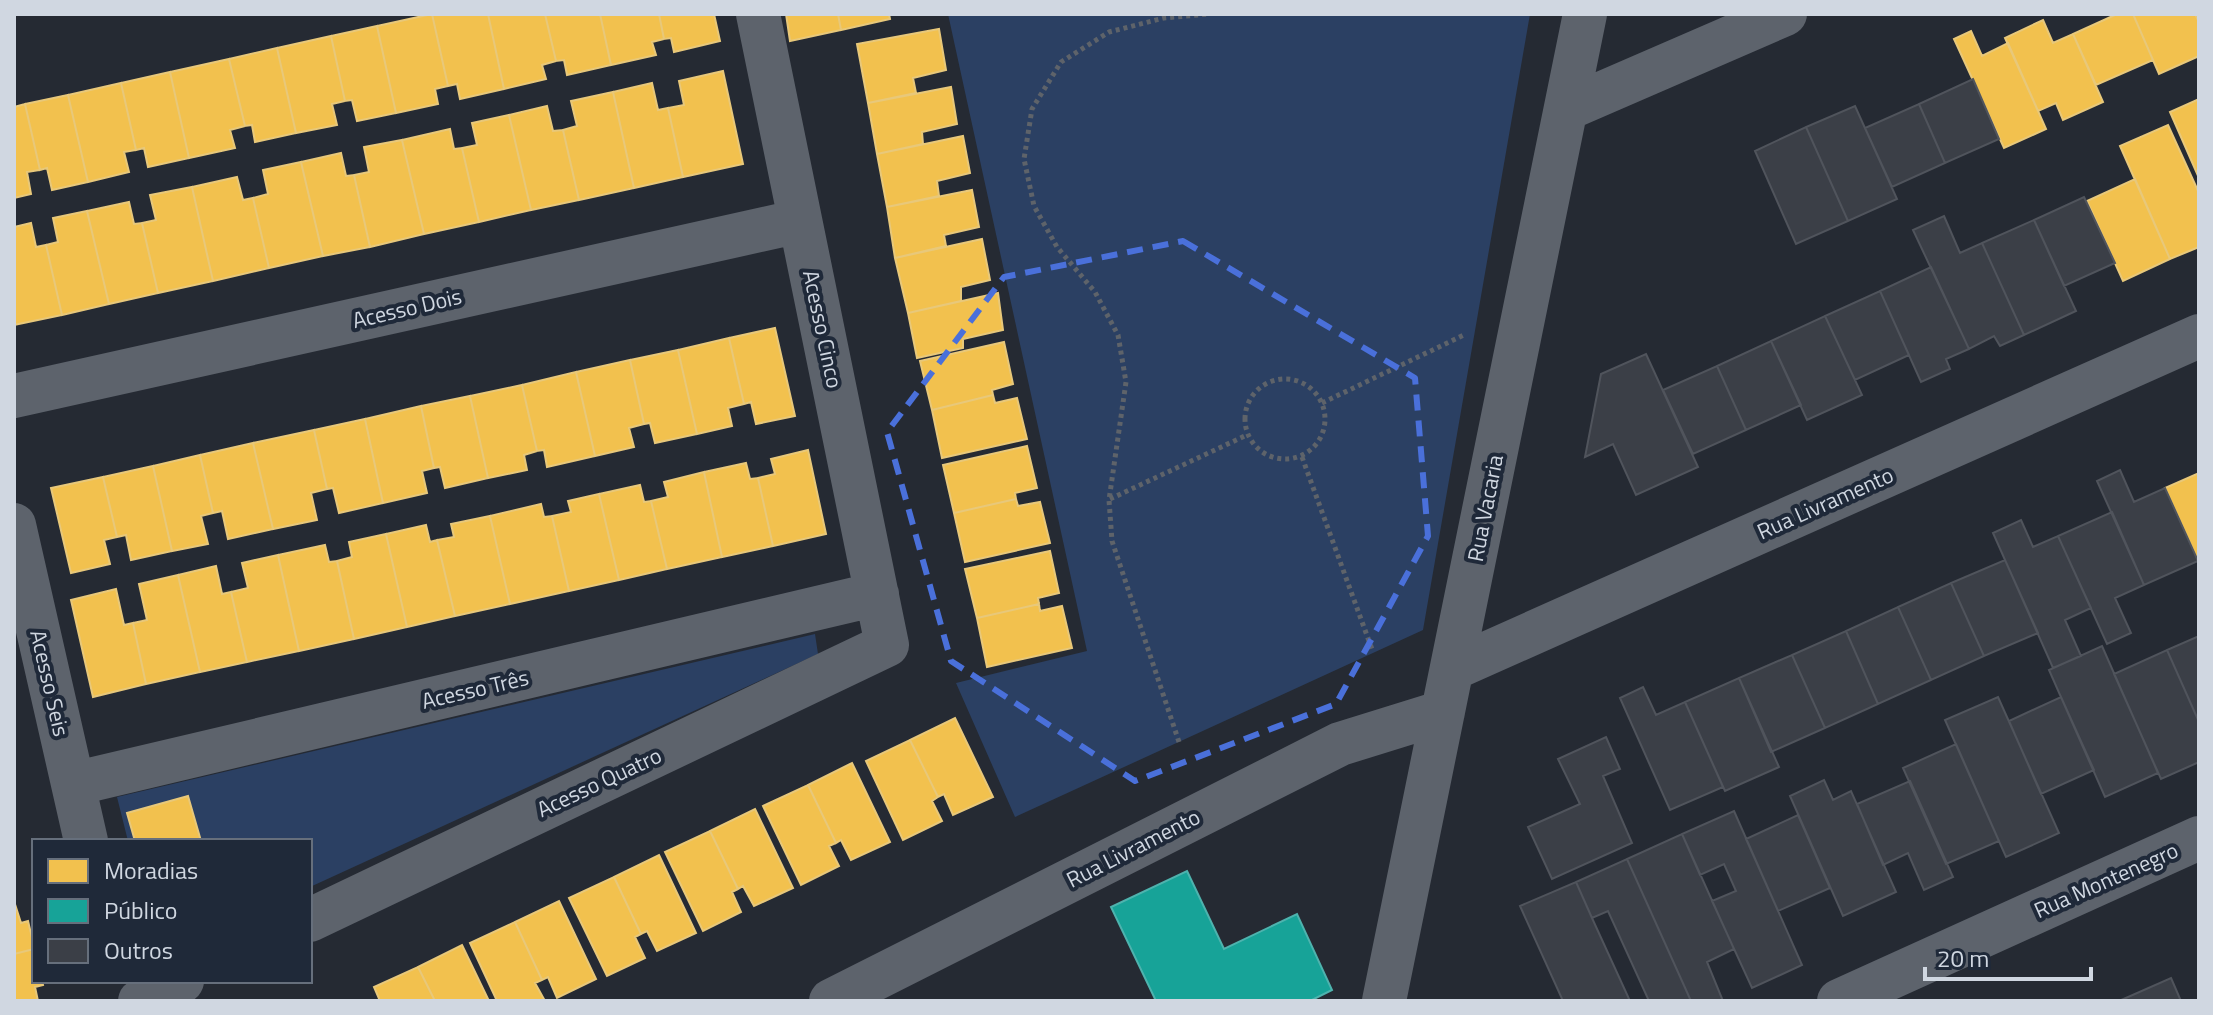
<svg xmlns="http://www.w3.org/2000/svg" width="2213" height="1015" font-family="'Titillium Web',sans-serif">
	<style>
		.green { fill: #2b4063 }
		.homes { fill: #f2c14e; stroke: #e8c87a; stroke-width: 2 }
		.public { fill: #17a398; stroke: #4eb3ae; stroke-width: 2 }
		.building { fill: #3b3f47; stroke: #50545c; stroke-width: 2 }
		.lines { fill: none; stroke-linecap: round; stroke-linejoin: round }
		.path { stroke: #5e636a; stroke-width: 5; stroke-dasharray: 4 4; stroke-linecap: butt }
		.minor { stroke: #5d636c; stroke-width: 44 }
		.marked { fill: none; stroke: #4a70da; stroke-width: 6; stroke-dasharray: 16 10; stroke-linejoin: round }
		.labels { text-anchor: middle; stroke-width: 8; stroke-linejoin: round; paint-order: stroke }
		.street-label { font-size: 22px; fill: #d0d7e1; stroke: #1f2939 }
	</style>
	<rect width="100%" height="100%" fill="#252a33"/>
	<path class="green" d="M948 14H1530L1423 630 1015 817 956 683 1087 651Z
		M815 634 818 654 310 887V841H128L117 797Z"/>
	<path class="homes" d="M432 14 448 86 435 89 438 104 396 113 377 26Z
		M432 14H488L504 89 460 99 457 84 448 86Z
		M488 14H545L556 61 542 65 546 79 504 89Z
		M545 14H600L611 65 567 75 564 60 556 61Z
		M600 14H659L664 39 652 42 656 55 611 65Z
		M659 14H714L720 41 674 52 671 38 664 39Z
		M786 14H838L841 30 790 41Z
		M838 14H889L890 19 841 30Z
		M2117 14H2133L2153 60 2096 85 2073 34Z
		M2133 14H2195L2199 22V56L2159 74Z
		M2043 20 2053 43 2073 34 2103 102 2063 120 2056 103 2038 111 2005 38Z
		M377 26 396 113 357 121 352 100 345 101 331 36Z
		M939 29 946 70 913 78 916 93 868 103 857 44Z
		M1971 31 1982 56 2008 43 2046 129 2004 148 1954 39Z
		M331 36 345 101 332 104 337 125 296 133 277 48Z
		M277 48 296 133 255 142 252 125 245 126 229 59Z
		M229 59 245 126 230 130 235 148 189 158 170 72Z
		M723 71 743 164 683 177 668 108 684 105 679 81Z
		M170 72 189 158 148 167 144 148 136 150 121 83Z
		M121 83 136 150 124 152 129 172 88 182 68 95Z
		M652 83 658 110 668 108 683 177 634 188 613 92Z
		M951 87 957 124 922 132 923 144 877 154 868 103Z
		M613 92 634 188 579 200 563 130 577 126 571 101Z
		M68 95 88 182 52 190 47 168 40 170 25 104Z
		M2199 99V178L2170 112Z
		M25 104 40 170 27 172 31 194 14 198V107Z
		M547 106 553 131 563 130 579 200 531 210 509 115Z
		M509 115 531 210 479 222 462 148 477 145 472 123Z
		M2168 125 2199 193V247L2170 259 2120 146Z
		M450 129 454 149 462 148 479 222 424 234 402 140Z
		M963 136 970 173 937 181 939 196 887 207 877 154Z
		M402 140 424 234 370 247 354 175 369 172 364 147Z
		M341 153 346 176 354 175 370 247 323 256 301 162Z
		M301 162 323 256 269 268 253 198 268 194 263 170Z
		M237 177 243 200 253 198 269 268 213 281 192 187Z
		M2135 179 2170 259 2123 281 2087 201Z
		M192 187 213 281 158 293 142 223 156 220 150 195Z
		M972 190 979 227 944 235 946 246 895 258 887 207Z
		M129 202 134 224 142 223 158 293 109 304 87 211Z
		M87 211 109 304 62 315 46 245 58 242 53 218Z
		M31 223 36 247 46 245 62 315 14 325V227Z
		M982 239 990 280 961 287V301L908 313 895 258Z
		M998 293 1003 330 963 339V348L917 358 908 313Z
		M775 328 795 416 756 424 751 402 744 404 729 338Z
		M729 338 744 404 728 408 732 426 697 434 678 350Z
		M1004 342 1013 384 992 390 993 395 932 410 920 361Z
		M678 350 697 434 655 443 650 423 644 424 630 360Z
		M630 360 644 424 629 428 634 447 595 456 576 372Z
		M576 372 595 456 547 467 544 450 537 451 522 385Z
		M522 385 537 451 524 455 527 470 488 478 470 396Z
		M993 395 995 403 1017 398 1027 439 942 458 932 410Z
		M470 396 488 478 445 488 440 467 434 468 421 406Z
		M421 406 434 468 422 471 427 493 383 503 365 419Z
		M365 419 383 503 339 513 333 488 327 489 314 430Z
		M314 430 327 489 311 493 317 520 273 529 253 443Z
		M253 443 273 529 228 539 222 511 213 513 200 455Z
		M1027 446 1037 488 1015 493 1016 499 954 513 943 465Z
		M808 450 826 534 773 546 758 478 775 474 771 459Z
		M200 455 213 513 201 516 208 544 172 551 153 466Z
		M746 463 750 479 758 478 773 546 722 557 704 472Z
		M153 466 172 551 131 560 126 535 117 537 103 477Z
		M704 472 722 557 667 569 651 501 668 497 664 482Z
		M2199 473V560L2198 561 2165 488Z
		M103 477 117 537 104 540 110 564 71 573 51 488Z
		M640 485 644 502 651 501 667 569 619 580 599 494Z
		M599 494 619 580 569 591 552 516 571 512 568 501Z
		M1016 499 1018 506 1040 502 1050 543 965 562 954 513Z
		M541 504 544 517 552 516 569 591 510 604 490 516Z
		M490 516 510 604 455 616 437 540 454 537 451 524Z
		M426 525 430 542 437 540 455 616 407 627 386 534Z
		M386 534 407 627 354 639 337 561 352 557 349 542Z
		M325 545 329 562 337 561 354 639 299 651 278 555Z
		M1050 551 1059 593 1038 598 1039 604 977 618 965 569Z
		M278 555 299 651 247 662 231 592 248 588 242 563Z
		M216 566 222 594 231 592 247 662 200 672 178 575Z
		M178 575 200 672 146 684 133 623 147 620 139 584Z
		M116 589 124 625 133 623 146 684 93 697 71 600Z
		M1039 604 1040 611 1062 606 1072 648 987 667 977 618Z
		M955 718 993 797 953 815 944 794 938 797 910 740Z
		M910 740 938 797 932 801 942 821 903 840 866 761Z
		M852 763 890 842 851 860 841 840 836 843 808 785Z
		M808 785 836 843 829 846 839 866 801 885 763 806Z
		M188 796 201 841H135L127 813Z
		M755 809 793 888 754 906 743 886 738 889 710 831Z
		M710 831 738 889 732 892 741 912 703 931 665 852Z
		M659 855 696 933 657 951 647 931 641 934 614 877Z
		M614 877 641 934 635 937 645 958 607 976 569 898Z
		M14 901 21 923 28 921 34 946V949L14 954Z
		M559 901 596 979 557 998 548 977 542 980 515 922Z
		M515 922 542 980 535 983 545 1001H497L470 943Z
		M462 945 489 1001H435L418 967Z
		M34 949V981H42L43 985 35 987 38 1001H14V954Z
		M418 967 435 1001H380L374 987Z"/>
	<path class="public" d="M1187 871 1224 949 1297 914 1332 990 1310 1001H1156L1111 907Z"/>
	<path class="building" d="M1973 79 1999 139 1945 163 1919 104Z
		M1919 104 1945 163 1892 187 1865 128Z
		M1855 106 1897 199 1848 221 1806 127Z
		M1806 127 1848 221 1796 244 1755 151Z
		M2084 197 2115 263 2064 286 2034 220Z
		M1944 216 1960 253 1982 243 2024 335 2000 346 1994 336 1969 349 1913 230Z
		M2034 220 2076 311 2024 335 1982 243Z
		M1931 267 1969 349 1946 359 1950 369 1921 382 1880 291Z
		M1880 291 1909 355 1855 380 1825 316Z
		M1825 316 1862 395 1807 420 1771 341Z
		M1771 341 1801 405 1746 430 1717 366Z
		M1646 354 1698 467 1636 495 1613 444 1585 457 1601 374Z
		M1717 366 1746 430 1693 454 1663 390Z
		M2120 470 2134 502 2165 488 2198 561 2144 585 2097 481Z
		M2112 512 2144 585 2115 598 2131 633 2107 644 2058 536Z
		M2021 520 2033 547 2058 536 2091 608 2065 620 2081 656 2053 668 1993 533Z
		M2005 560 2038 633 1984 656 1951 583Z
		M1951 583 1984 656 1931 680 1898 607Z
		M1898 607 1931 680 1878 704 1846 631Z
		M1846 631 1878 704 1825 728 1792 655Z
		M2199 636V722L2167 650Z
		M2102 646 2158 773 2105 797 2049 670Z
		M2167 650 2199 722V762L2161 779 2114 674Z
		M1792 655 1825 728 1771 752 1739 678Z
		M1739 678 1779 767 1725 791 1685 702Z
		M1643 687 1656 715 1685 702 1723 787 1670 810 1620 698Z
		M1998 697 2059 833 2006 857 1945 720Z
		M2061 697 2094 770 2041 794 2009 721Z
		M1606 737 1620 769 1603 776 1632 843 1552 879 1528 827 1580 804 1558 759Z
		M1956 744 1999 841 1946 864 1903 768Z
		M1824 780 1833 800 1851 791 1896 892 1843 916 1790 796Z
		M1910 781 1953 877 1924 890 1908 853 1883 865 1857 804Z
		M1734 811 1802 965 1752 988 1712 901 1736 891 1724 864 1700 875 1682 834Z
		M1798 815 1830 888 1778 911 1746 839Z
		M1682 834 1734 949 1707 962 1723 1001H1691L1627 859Z
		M1627 859 1691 1001H1649L1608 911 1592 918 1576 882Z
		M1576 882 1592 918 1630 1001H1563L1520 906Z
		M2171 978 2181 1001H2119Z"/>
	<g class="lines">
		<path class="path" d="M1245 419a40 40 0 1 1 80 0a40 40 0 1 1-80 0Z
			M1322 403 1466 334
			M1302 457 1373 652
			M1110 499 1247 435
			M1179 742 1112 541 1109 500 1126 382 1118 335 1095 292 1057 247 1034 206 1024 159 1032 109 1061 62 1109 32 1164 18 1209 14"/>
		<path class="minor" d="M1566 109 1785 14
			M14 396 800 221
			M14 525 86 841
			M1452 669 2199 336
			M73 784 877 594
			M310 920 887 645 758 14
			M140 1001 182 981
			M831 1001 1340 744 1443 712
			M1384 1001 1585 14
			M1839 1001 2199 838"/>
	</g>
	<path class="marked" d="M1183 241 1415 378 1428 536 1336 704 1135 781 951 661 887 432 1004 277Z"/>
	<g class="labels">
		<g class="street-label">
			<text transform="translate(407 308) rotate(-13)" y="8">Acesso Dois</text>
			<text transform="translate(823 329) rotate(78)" y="8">Acesso Cinco</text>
			<text transform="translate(1825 503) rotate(-24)" y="8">Rua Livramento</text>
			<text transform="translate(1485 508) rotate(-79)" y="8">Rua Vacaria</text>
			<text transform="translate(50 683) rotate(77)" y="8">Acesso Seis</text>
			<text transform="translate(475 689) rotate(-13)" y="8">Acesso Três</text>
			<text transform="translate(599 782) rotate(-25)" y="8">Acesso Quatro</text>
			<text transform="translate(1133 848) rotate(-27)" y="8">Rua Livramento</text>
			<text transform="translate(2106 880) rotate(-24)" y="8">Rua Montenegro</text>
		</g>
	</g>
	<rect width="2213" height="1015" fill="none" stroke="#d0d7e1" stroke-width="32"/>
	<rect x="32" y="839" width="280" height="144" fill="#1f2939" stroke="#666f7c" stroke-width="2"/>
	<rect x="48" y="859" width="40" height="24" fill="#f2c14e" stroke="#666f7c" stroke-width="2"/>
	<text x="104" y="879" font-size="24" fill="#d0d7e1">Moradias</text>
	<rect x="48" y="899" width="40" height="24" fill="#17a398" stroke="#666f7c" stroke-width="2"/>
	<text x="104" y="919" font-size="24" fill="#d0d7e1">Público</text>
	<rect x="48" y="939" width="40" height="24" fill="#3b3f47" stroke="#666f7c" stroke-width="2"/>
	<text x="104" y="959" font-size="24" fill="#d0d7e1">Outros</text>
	<path d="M1925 967v12h166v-12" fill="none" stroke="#d0d7e1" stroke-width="4"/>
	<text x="1937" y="967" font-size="24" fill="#d0d7e1" stroke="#1f2939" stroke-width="6" paint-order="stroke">20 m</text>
</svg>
